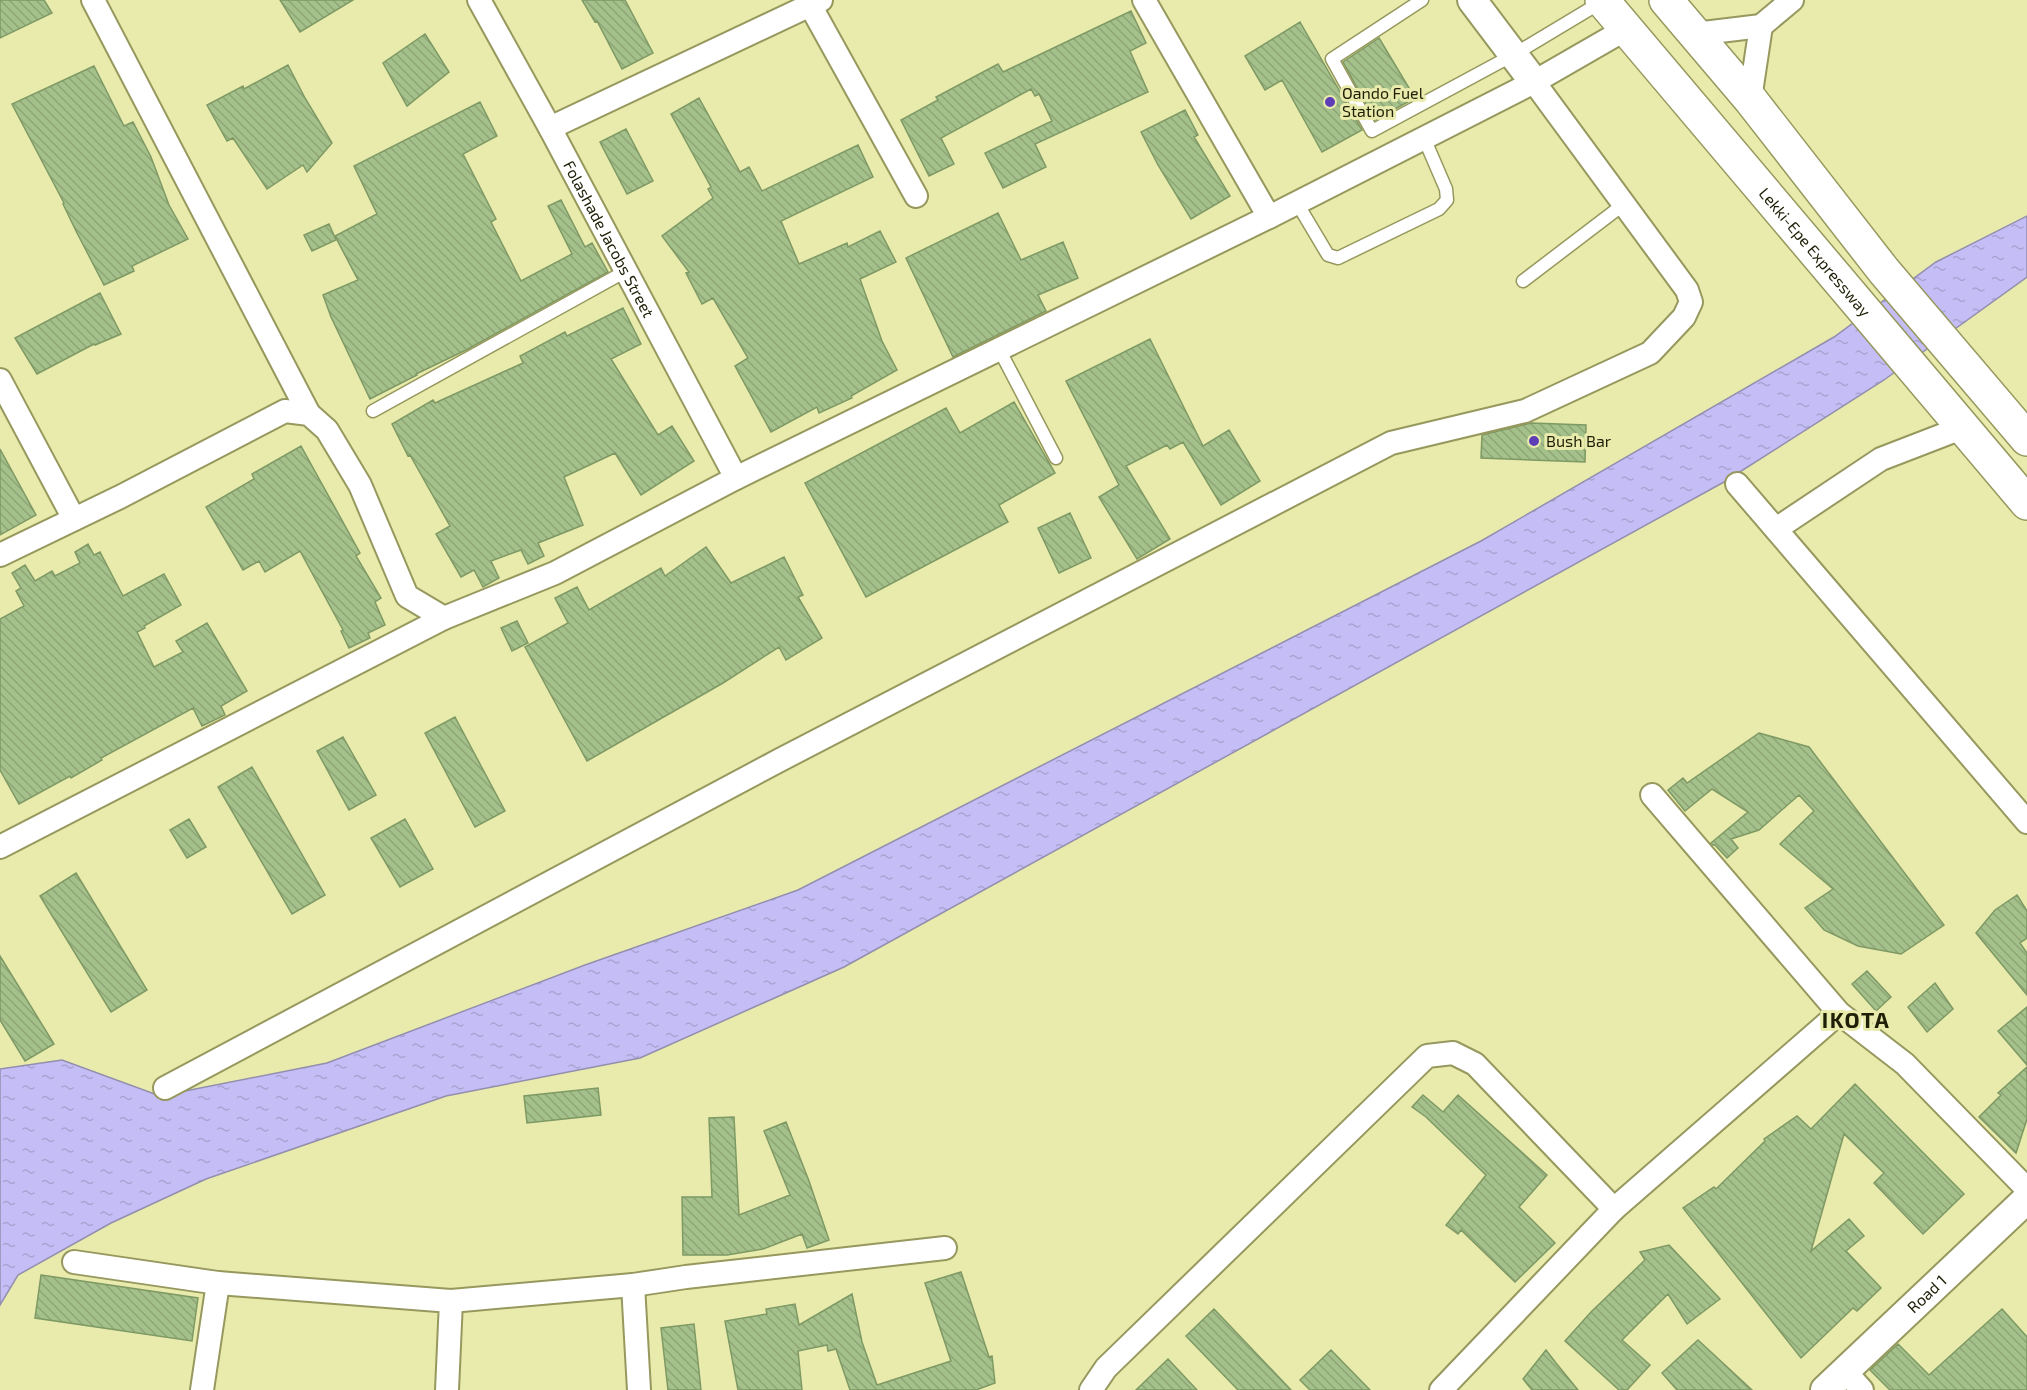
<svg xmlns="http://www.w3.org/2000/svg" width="2027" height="1390" font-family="'Exo 2',sans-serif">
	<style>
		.water { fill: url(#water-ripples); stroke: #938eae; stroke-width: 1.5 }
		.building { fill: url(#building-back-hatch); stroke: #7e9964; stroke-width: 1.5 }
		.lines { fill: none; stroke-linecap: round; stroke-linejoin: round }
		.service-casing { stroke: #96985d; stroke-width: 15 }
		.minor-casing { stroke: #96985d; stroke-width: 26 }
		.tertiary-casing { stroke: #96985d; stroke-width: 32 }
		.trunk-casing { stroke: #96985d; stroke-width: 36 }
		.service { stroke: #fff; stroke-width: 12 }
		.minor { stroke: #fff; stroke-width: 22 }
		.tertiary { stroke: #fff; stroke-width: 28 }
		.trunk { stroke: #fff; stroke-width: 33 }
		.poi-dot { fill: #5e3eb6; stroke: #e8ebac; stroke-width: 2 }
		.labels { text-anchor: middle; stroke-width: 6; stroke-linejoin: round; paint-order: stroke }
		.poi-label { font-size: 16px; fill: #1e1f06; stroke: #e8ebac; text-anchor: start }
		.street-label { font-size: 16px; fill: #1e1f06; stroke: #e8ebac }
		.district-label { font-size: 22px; font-weight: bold; letter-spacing: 1.5px; fill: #1e1f06; stroke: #e8ebac }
	</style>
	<defs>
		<pattern id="water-ripples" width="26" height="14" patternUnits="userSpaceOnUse" patternTransform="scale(1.5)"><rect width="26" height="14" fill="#c5bef6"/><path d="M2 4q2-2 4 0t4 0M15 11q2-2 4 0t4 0" fill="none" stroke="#a9a3d1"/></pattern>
		<pattern id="building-back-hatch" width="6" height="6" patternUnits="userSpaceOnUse" patternTransform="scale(1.5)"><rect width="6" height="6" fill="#a5c18b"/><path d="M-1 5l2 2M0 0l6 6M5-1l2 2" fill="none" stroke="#8ea576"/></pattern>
	</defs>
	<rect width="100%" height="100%" fill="#e8ebac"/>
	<path class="water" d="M2027 216V277L1884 380 1724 482 844 967 640 1058 446 1096 206 1179 111 1223 18 1275 0 1305V1069L62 1060 160 1096 327 1063 585 965 798 890 1481 541 1834 337 1936 262Z"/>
	<path class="building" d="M0 0H44L52 13 0 38Z
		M280 0H353L300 32Z
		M582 0H625L653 53 622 69 597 21 595 22Z
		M1131 11 1146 43 1130 51 1148 92 1035 144 1046 167 1003 188 985 153 1052 121 1039 94 1035 96 1031 89 941 138 954 164 929 176 901 120 938 100 936 97 998 64 1003 72Z
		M1300 22 1362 130 1322 152 1282 80 1265 90 1245 56Z
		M425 34 449 72 407 106 383 63Z
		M1379 38 1415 98 1375 120 1343 62Z
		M288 65 305 98 332 143 307 172 303 165 267 189 233 138 227 141 207 105 243 86 244 89Z
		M94 66 124 126 133 122 151 157 169 205 188 239 132 266 134 271 104 285 76 231 63 204 64 203 12 104Z
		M699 98 740 172 749 167 762 191 858 145 873 177 781 221 799 264 847 243 848 247 880 231 896 262 860 279 882 341 897 370 851 396 852 398 819 413 817 407 771 432 735 366 748 358 713 298 702 304 686 273 689 272 662 236 713 198 708 189 711 187 671 114Z
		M480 102 497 136 463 154 496 219 491 222 521 281 572 254 548 206 561 200 585 247 592 243 608 272 466 350 416 374 417 375 370 399 331 317 323 295 358 280 335 236 377 214 354 166Z
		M1185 110 1198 135 1194 137 1230 196 1191 219 1158 165 1141 132Z
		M626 129 653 181 627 194 600 142Z
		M998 213 1021 260 1063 242 1078 278 1038 295 1046 311 953 357 906 258Z
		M329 224 336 240 312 251 304 235Z
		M100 293 121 334 95 345 94 344 37 374 15 338Z
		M623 308 641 344 611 359 658 435 672 426 694 461 641 495 615 453 564 477 583 525 538 543 544 556 528 564 521 550 491 561 499 578 483 587 474 570 461 577 436 534 450 526 410 455 408 456 392 424 433 400 435 403 523 363 520 356 565 332 567 336Z
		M1150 339 1203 446 1229 430 1260 481 1221 505 1183 442 1170 449 1167 445 1126 466 1170 539 1137 559 1099 497 1119 485 1066 381Z
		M1014 402 1055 473 999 505 1008 522 866 597 805 483 946 408 960 433Z
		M1531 423 1586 425 1585 462 1481 458 1482 435Z
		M301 446 360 553 356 556 381 598 375 602 385 625 368 633 370 638 349 648 341 631 343 630 300 551 265 572 259 561 243 570 206 507 254 479 252 474Z
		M0 449 36 515 0 535Z
		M1070 513 1091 558 1059 573 1038 528Z
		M88 544 94 555 100 552 123 596 164 574 181 605 144 626 145 628 137 632 154 667 183 652 176 641 207 623 247 691 221 706 225 715 202 726 193 708 101 758 102 760 71 778 70 776 19 804 0 770V619L24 606 16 591 21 588 12 573 25 565 35 581 52 571 55 576 80 563 75 552Z
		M706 547 731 583 784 557 803 595 798 597 822 638 786 660 779 647 723 683 587 761 525 647 568 623 555 598 577 587 589 610 661 568 665 576Z
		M517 621 528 643 512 651 501 628Z
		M455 717 505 811 475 827 425 733Z
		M1759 733 1809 747 1944 925 1901 954 1858 946 1824 930 1805 908 1833 889 1780 844 1814 811 1799 795 1759 830 1731 839 1738 848 1727 858 1715 845H1713L1711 843 1748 812 1712 789 1685 811 1668 790 1683 778 1687 783Z
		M343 737 376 795 349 810 317 751Z
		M252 767 325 895 292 914 218 787Z
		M189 819 206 847 187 858 170 830Z
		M405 819 433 869 400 887 371 838Z
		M76 873 147 990 111 1012 40 896Z
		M2017 895 2027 911V938L2020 943 2027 953V995L1976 933 1995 910Z
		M0 956 54 1044 25 1061 0 1020Z
		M1867 971 1891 997 1876 1011 1852 984Z
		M1935 983 1953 1009 1927 1032 1908 1007Z
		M2027 1007V1065L1998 1031Z
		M2027 1067V1119L2016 1153 1979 1117 2001 1095 1998 1093Z
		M1855 1084 1964 1194 1923 1234 1874 1183 1884 1173 1844 1134 1811 1251 1849 1219 1864 1236 1846 1251 1881 1288 1857 1311 1853 1308 1801 1358 1683 1208 1714 1187 1716 1189 1765 1141 1764 1139 1797 1116 1811 1129Z
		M598 1088 601 1115 527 1123 524 1096Z
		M1423 1095 1443 1112 1458 1095 1547 1175 1519 1207 1555 1243 1515 1282 1461 1230 1458 1234 1446 1225 1486 1175 1426 1117 1412 1107Z
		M734 1117 739 1215 790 1195 764 1131 786 1122 809 1181 829 1240 807 1248 802 1234 763 1249 727 1255H683L682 1197H712L709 1118Z
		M1669 1245 1720 1299 1687 1324 1668 1294 1622 1340 1650 1365 1627 1390H1619L1565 1341 1591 1312 1645 1260 1640 1252Z
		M961 1272 989 1357 992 1356 995 1383 976 1390H850L836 1349 828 1351 827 1345 798 1351 802 1390H738L725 1321 767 1314 766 1309 795 1304 799 1325 852 1294 862 1342 877 1385 951 1361 925 1283Z
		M41 1275 198 1298 192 1341 35 1318Z
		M1214 1309 1291 1390H1238L1186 1336Z
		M2002 1309 2027 1337V1390H1890L1870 1370 1898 1344 1929 1375Z
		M694 1324 701 1390H668L661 1328Z
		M1698 1340 1752 1390H1677L1662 1373Z
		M1331 1350 1370 1390H1310L1300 1380Z
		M1546 1350 1556 1363 1578 1390H1532L1523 1379Z
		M1168 1359 1197 1390H1136Z"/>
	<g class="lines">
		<g class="service-casing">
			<path id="service" d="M1422 0 1332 59 1372 131 1513 55 1603 1
				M1297 203 1328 255 1338 258 1439 209 1447 200 1446 189 1424 138
				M1523 281 1624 204
				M999 349 1056 458
				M373 411 626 271"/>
		</g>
		<g class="minor-casing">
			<g id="minor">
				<path d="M93 0 309 414"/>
				<path id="s1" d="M479 0 550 128 736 478"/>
				<path d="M1144 0 1269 217"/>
				<path d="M810 5 916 196"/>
				<path d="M1695 34 1761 26 1792 0"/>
				<path d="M1750 99 1761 26"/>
				<path d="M550 128 821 0"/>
				<path d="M0 380 74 519"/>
				<path d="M1737 484 2027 822"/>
				<path d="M1776 529 1881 459 1964 427"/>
				<path d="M0 555 120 497 285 411 309 414 327 430 360 485 407 596 444 618 555 573 736 478 1269 217 1534 82 1626 29"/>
				<path d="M1652 795 1839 1013 1905 1064 2027 1189"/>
				<path d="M0 847 444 618"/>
				<path d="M165 1088 780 760 1391 443 1525 411 1650 353 1684 317 1691 302 1687 290 1534 82"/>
				<path d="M74 1262 218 1283 451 1301 447 1390"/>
				<path d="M633 1285 639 1390"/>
				<path d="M451 1301 633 1285 686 1277 945 1248"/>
				<path d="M1845 1371 1862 1390"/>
				<path d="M202 1390 218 1283"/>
				<path d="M1091 1390 1106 1368 1427 1056 1453 1053 1475 1064 1614 1209"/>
				<path d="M1441 1390 1614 1209 1839 1013"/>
			</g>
		</g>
		<g class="tertiary-casing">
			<g id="tertiary">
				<path d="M1472 0 1534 82"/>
				<path id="s2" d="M1825 1390 2027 1199"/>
			</g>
		</g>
		<g class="trunk-casing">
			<g id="trunk">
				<path id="s3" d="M1602 0 2027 503"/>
				<path d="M1666 0 1750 99 1884 271 2027 439"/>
			</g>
		</g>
		<use href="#service" class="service"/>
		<use href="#minor" class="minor"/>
		<use href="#tertiary" class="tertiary"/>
		<use href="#trunk" class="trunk"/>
	</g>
	<g class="poi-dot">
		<circle cx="1330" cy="102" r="6"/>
		<circle cx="1534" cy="441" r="6"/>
	</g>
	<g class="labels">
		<g class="poi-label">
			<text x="1342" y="99">Oando Fuel<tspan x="1342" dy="18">Station</tspan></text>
			<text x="1546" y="447">Bush Bar</text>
		</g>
		<g class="street-label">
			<text dy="6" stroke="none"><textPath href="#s1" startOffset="272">Folashade Jacobs Street</textPath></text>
			<text dy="6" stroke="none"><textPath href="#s3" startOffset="330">Lekki-Epe Expressway</textPath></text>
			<text dy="6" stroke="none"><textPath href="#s2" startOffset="140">Road 1</textPath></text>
		</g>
		<g class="district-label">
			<text x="1856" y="1028">IKOTA</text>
		</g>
	</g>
</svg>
